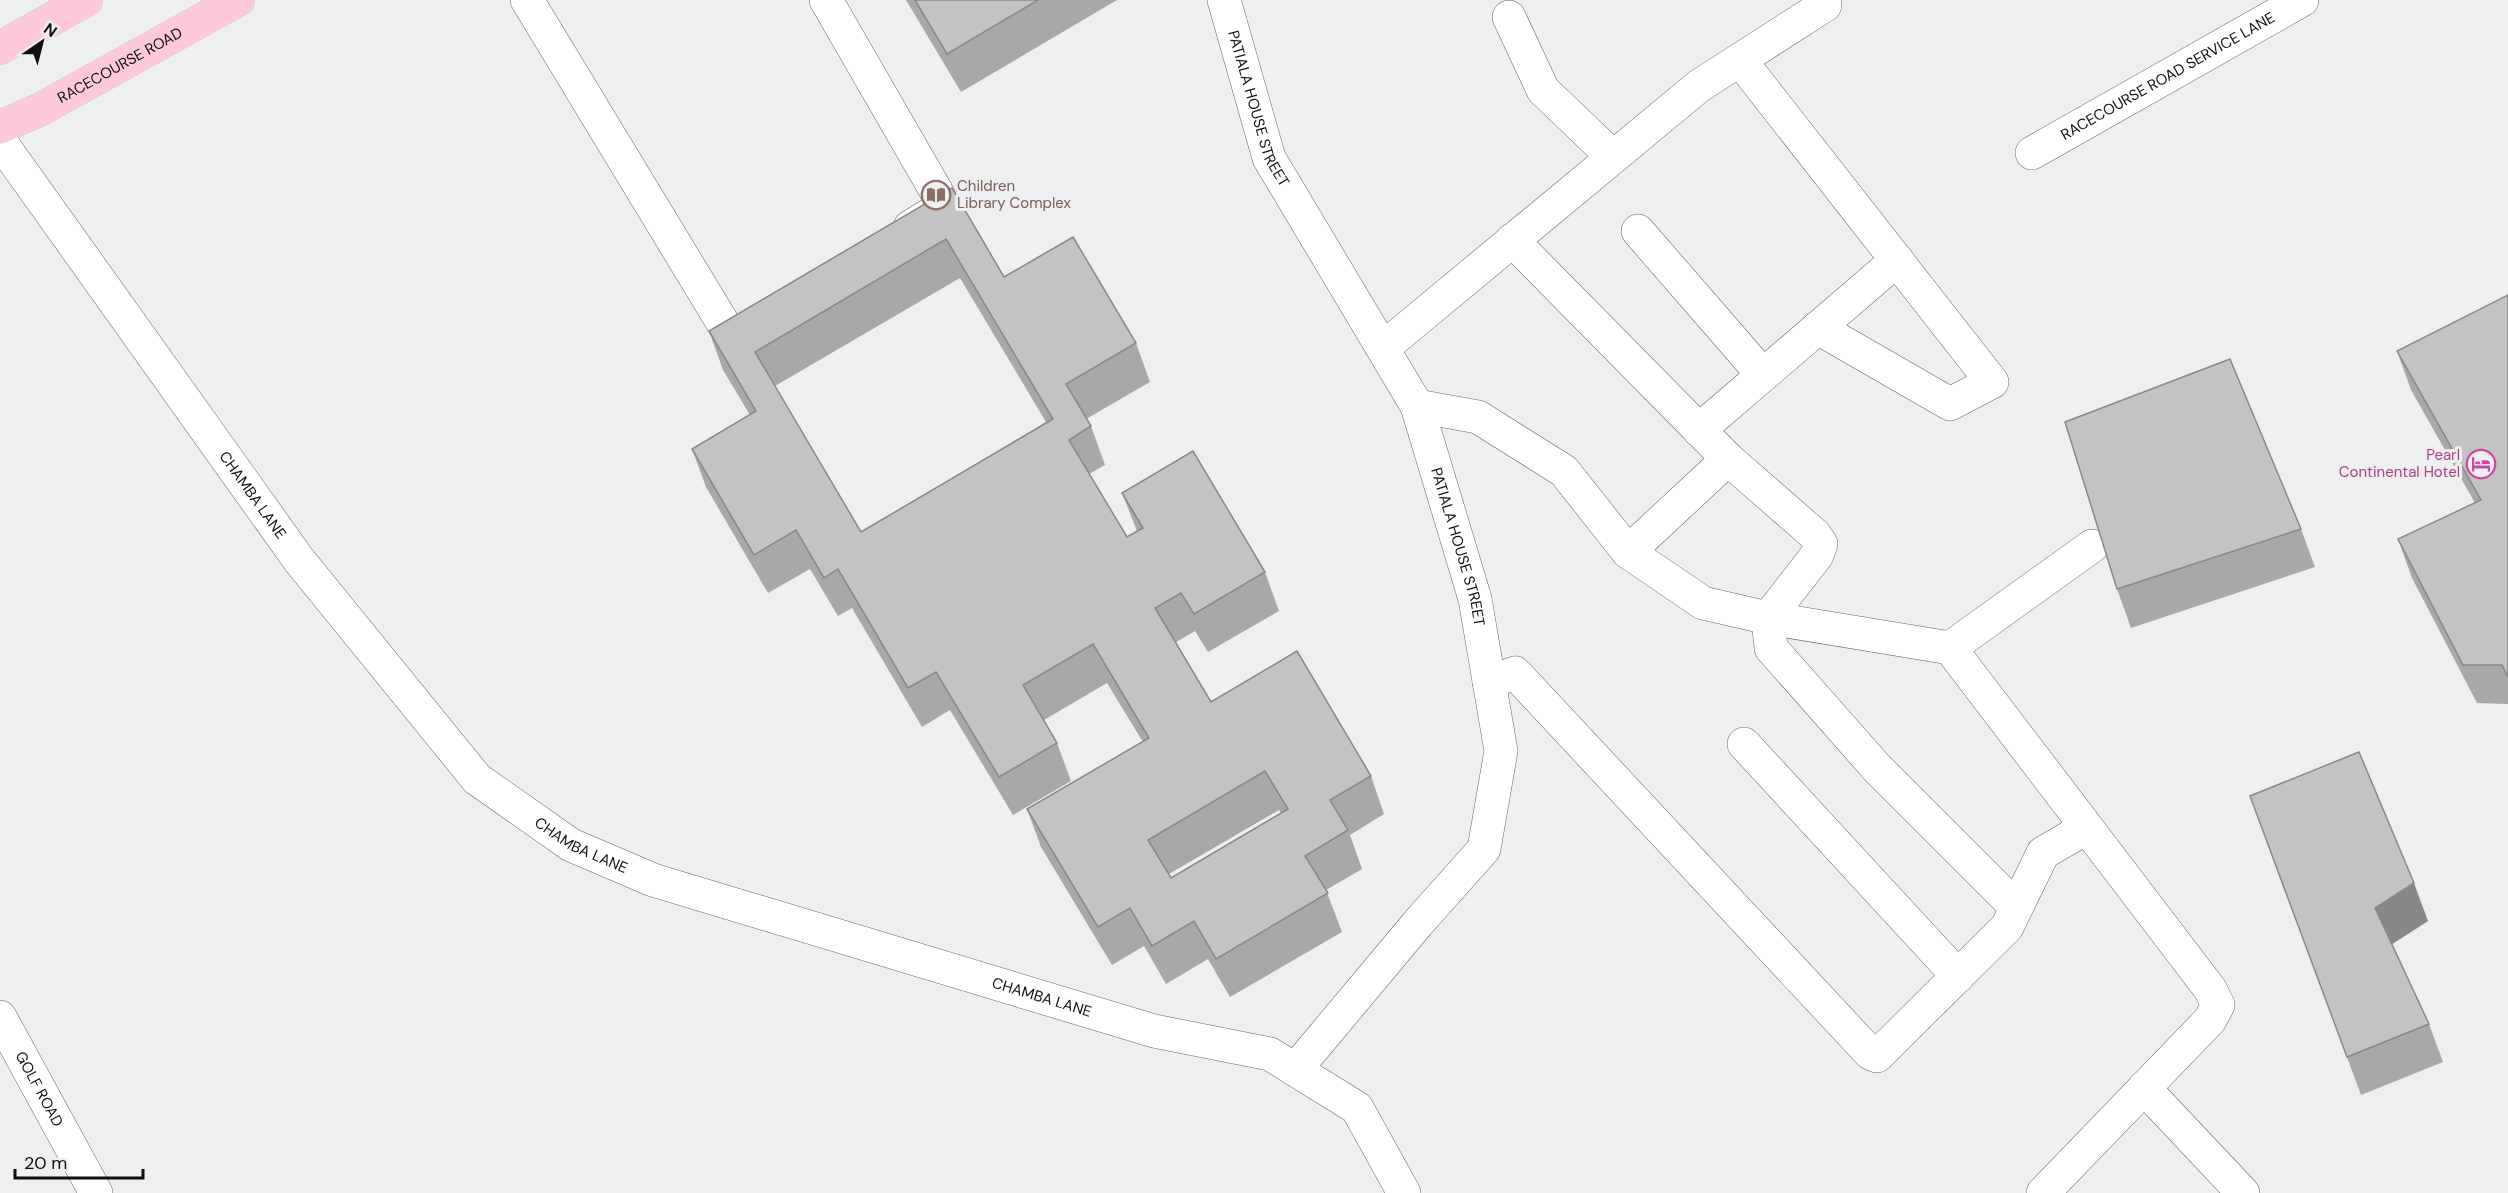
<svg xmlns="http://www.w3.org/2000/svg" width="2508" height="1193" font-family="'DM Sans',sans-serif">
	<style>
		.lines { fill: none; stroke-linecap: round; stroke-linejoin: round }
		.minor-casing { stroke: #646668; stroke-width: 34 }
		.major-casing { stroke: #cacaca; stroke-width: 34 }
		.minor { stroke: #fff; stroke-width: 33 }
		.major { stroke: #fec9d8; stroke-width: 33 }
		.wall { fill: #a8a7a9; fill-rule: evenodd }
		.shaded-wall { fill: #888889 }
		.building { fill: #c3c2c4; stroke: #888889; stroke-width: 1.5; fill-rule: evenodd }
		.labels { text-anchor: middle; stroke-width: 6; stroke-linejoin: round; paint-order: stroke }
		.street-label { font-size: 15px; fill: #0f0f10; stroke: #edeff1 }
		.education-label { font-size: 15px; fill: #785e54; stroke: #edeff1; text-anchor: start }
		.hotel-label { font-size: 15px; fill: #b23c85; stroke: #edeff1; text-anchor: end }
	</style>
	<rect width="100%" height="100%" fill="#edeff1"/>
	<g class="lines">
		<g class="minor-casing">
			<g id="minor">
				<path d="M527 0 729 333 740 334 759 322"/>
				<path d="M826 0 939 196 936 211 910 227"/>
				<path id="s1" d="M1224 0 1269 158 1417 406 1475 599 1501 751 1484 849 1418 923 1295 1070"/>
				<path d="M1509 17 1543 90 1613 157"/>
				<path d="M1740 60 1992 382 1950 404 1818 328"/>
				<path id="s2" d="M0 141 299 560 477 779 571 845 653 880 1154 1031 1270 1054 1357 1108 1404 1193"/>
				<path id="s3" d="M2032 153 2302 0"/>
				<path d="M1638 231 1763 375"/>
				<path d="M1512 240 1728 459 1628 552"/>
				<path d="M1383 348 1699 86 1825 5"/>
				<path d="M1417 406 1478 417 1564 471 1628 552 1703 603 1768 618 1950 648 2210 989 2218 1005 2210 1020 2043 1193"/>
				<path d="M1699 430 1897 260"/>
				<path d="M1728 459 1815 535 1821 544 1817 555 1768 618 1771 648 1876 767 2016 907"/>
				<path d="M1950 648 2092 546"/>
				<path d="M1489 682 1515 673 1519 677 1870 1053 1877 1056 2007 927 2043 853 2086 828"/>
				<path d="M1744 744 1958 976"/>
				<path id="s4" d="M0 1017 96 1193"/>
				<path d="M2144 1088 2243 1193"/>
			</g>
		</g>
		<g class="major-casing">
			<g id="major">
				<path d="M0 48 86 0"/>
				<path id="s5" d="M0 127 41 109 238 0"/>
			</g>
		</g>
		<use href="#minor" class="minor"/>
		<use href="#major" class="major"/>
	</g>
	<path class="wall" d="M906 0H1117L961 92Z
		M952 188 1004 277 1136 343 1150 382 1086 419 1091 426 1105 465 1089 474 1127 537 1137 531 1122 493 1265 572 1279 611 1208 652 1195 631 1176 642 1211 702 1371 776 1384 814 1350 835 1362 869 1326 890 1342 932 1230 997 1208 959 1166 984 1144 946 1112 965 1041 847 1027 809 1143 742 1107 683 1044 720 1057 743 1071 781 1013 815 950 710 922 727 852 608 838 616 810 569 768 593 706 487 692 449 750 415 723 370 709 331ZM960 278 1046 422 861 532 775 386ZM1279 810 1281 813 1171 878 1169 874Z
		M2508 295V704L2477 703 2412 578 2398 539 2475 503 2411 390 2397 351Z
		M2301 529 2315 567 2131 628 2117 589Z
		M2250 796 2428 921 2392 944 2429 1024 2443 1062 2361 1095Z"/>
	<path class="shaded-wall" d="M2414 883 2428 921 2389 946 2375 908Z"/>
	<path class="building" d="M915 0H1038L947 54Z
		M952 188 1004 277 1073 237 1136 343 1066 384 1091 426 1069 440 1127 537 1143 528 1122 493 1193 451 1265 572 1194 614 1181 593 1155 608 1211 702 1297 651 1371 776 1330 800 1348 830 1305 856 1328 893 1216 959 1194 921 1152 946 1130 908 1098 927 1027 809 1149 738 1093 644 1023 685 1057 743 999 777 936 672 908 688 838 569 824 578 796 530 754 555 692 449 756 411 709 331ZM946 239 1053 419 861 532 755 352ZM1265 771 1288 809 1171 878 1148 840Z
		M2508 295V677L2502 665H2463L2398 539 2481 500 2397 351Z
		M2230 359 2301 529 2117 589 2065 422Z
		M2359 752 2414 883 2375 908 2429 1024 2347 1057 2250 796Z"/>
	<defs>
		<g id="library-ring" transform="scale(1.5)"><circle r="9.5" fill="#edeff1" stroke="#8d6e63" stroke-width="1.5"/><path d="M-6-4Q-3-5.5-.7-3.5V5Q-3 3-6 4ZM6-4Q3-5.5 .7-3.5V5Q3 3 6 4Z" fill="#8d6e63"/></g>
		<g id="hotel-ring" transform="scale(1.5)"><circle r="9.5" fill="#edeff1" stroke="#d1479c" stroke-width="1.5"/><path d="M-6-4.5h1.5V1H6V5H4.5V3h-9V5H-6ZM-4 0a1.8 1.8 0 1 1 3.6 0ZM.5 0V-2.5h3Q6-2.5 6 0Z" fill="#d1479c"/></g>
	</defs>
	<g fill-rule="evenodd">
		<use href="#library-ring" x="936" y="195"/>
		<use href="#hotel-ring" x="2481" y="464"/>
	</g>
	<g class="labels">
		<g class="street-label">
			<text dy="5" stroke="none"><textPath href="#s5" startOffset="135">RACECOURSE ROAD</textPath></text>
			<text dy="5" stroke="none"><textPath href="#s3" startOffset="156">RACECOURSE ROAD SERVICE LANE</textPath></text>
			<text dy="5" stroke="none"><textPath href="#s1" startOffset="114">PATIALA HOUSE STREET</textPath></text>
			<text dy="5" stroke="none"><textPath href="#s2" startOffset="435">CHAMBA LANE</textPath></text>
			<text dy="5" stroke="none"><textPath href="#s1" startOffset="600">PATIALA HOUSE STREET</textPath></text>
			<text dy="5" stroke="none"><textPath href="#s2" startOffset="921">CHAMBA LANE</textPath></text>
			<text dy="5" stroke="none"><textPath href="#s2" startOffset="1407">CHAMBA LANE</textPath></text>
			<text dy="5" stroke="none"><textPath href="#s4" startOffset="82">GOLF ROAD</textPath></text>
		</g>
		<g class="education-label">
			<text x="957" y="191">Children<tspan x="957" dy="17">Library Complex</tspan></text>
		</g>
		<g class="hotel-label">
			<text x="2460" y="460">Pearl<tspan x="2460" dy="17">Continental Hotel</tspan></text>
		</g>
	</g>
	<g transform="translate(42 42) rotate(35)" stroke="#edeff1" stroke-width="4.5" paint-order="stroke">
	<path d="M0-4.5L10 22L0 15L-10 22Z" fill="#0f0f10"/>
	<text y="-9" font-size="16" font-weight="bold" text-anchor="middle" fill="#0f0f10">N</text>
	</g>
	<path d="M15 1169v9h128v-9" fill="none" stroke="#0f0f10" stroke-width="3"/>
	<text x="24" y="1169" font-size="18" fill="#0f0f10" stroke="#edeff1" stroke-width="4.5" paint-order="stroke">20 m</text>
</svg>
